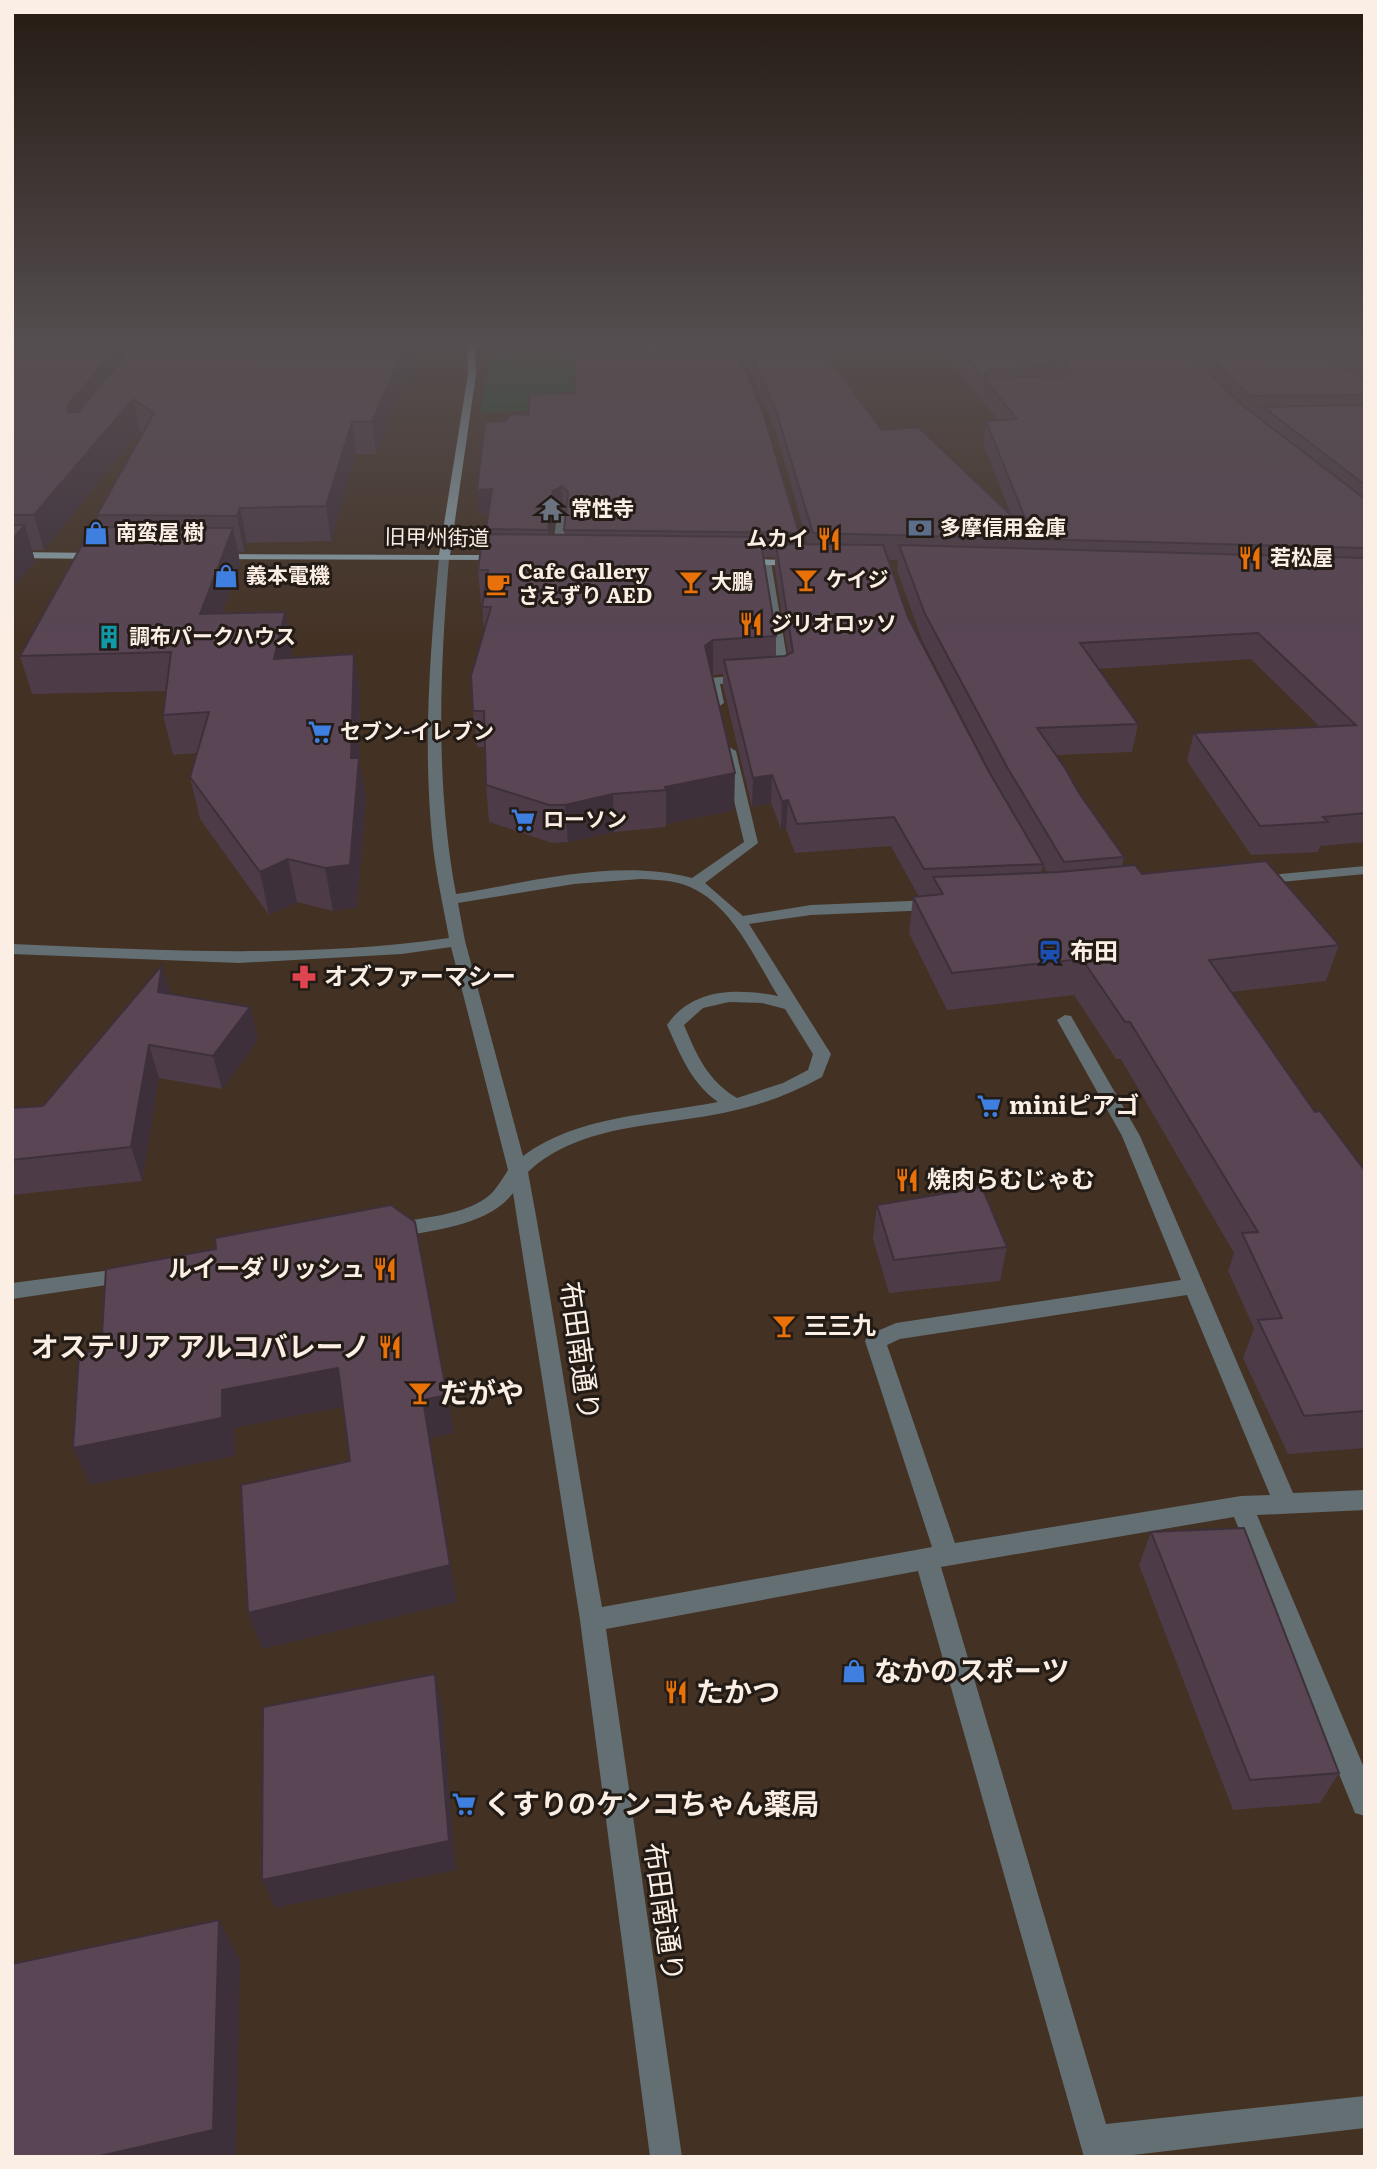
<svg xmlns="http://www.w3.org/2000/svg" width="1377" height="2169" font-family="Literata,'Noto Sans JP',serif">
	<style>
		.green { fill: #224f30 }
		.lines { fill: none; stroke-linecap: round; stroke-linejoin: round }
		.minor { fill: #636f73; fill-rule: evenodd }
		.major { fill: #8ea7af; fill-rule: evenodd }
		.wall { fill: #4d3b48; fill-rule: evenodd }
		.shaded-wall { fill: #3e303b }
		.building { fill: #594554; stroke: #3e303b; stroke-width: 2 }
		.labels { text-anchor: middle; stroke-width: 6; stroke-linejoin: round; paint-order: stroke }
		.far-poi-label { font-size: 21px; font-weight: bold; fill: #faeee5; stroke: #231b15; text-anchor: start }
		.far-street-label { font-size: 21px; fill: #faeee5; stroke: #231b15 }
		.poi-label { font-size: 24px; font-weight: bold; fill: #faeee5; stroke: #231b15; text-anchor: start }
		.near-poi-label { font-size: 28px; font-weight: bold; fill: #faeee5; stroke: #231b15; text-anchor: start }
		.near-street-label { font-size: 28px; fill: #faeee5; stroke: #231b15 }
	</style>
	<rect width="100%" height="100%" fill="#433123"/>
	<path class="green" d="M596 346 604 410 480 412 492 347Z"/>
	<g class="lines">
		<path class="minor" d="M647 343H655L661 375 654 373Z
			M562 512 567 515 562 556 557 559 552 556 557 515Z
			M444 555 449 558C440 673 435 780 456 894 532 882 616 858 692 878L744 842 722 751 729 747 736 751 758 843 705 883 743 916 811 905 934 900 942 905 934 910 811 915 749 924 831 1054 822 1077C793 1093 764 1104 732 1111 664 1127 581 1122 528 1172 555 1317 576 1462 602 1607L932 1547 865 1341 868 1335 896 1323 1181 1280 1122 1136 1057 1020 1065 1015 1071 1016 1140 1136 1293 1493 1365 1490V1510L1257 1515 1365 1770V1816L1355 1813 1234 1517 941 1567 1106 2124 1365 2096V2128L1116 2157H1084L918 1571 606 1629 682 2157H650L580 1620 513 1193C487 1227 430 1230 392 1238L385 1236 382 1231 385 1226C418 1216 465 1218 492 1193 498 1186 503 1178 508 1170L451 947 402 954 239 963 12 954V944C159 950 302 959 449 938 443 904 435 871 432 837 423 743 430 651 439 558ZM641 879C658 880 675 880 690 887 732 905 755 959 778 996 737 988 692 988 667 1025 680 1054 691 1083 718 1102 653 1115 578 1115 523 1156L465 941 458 903 574 884ZM729 1002 762 1003 785 1009 813 1054 808 1070 783 1083 737 1098C708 1081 697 1056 684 1025L703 1008ZM1187 1295 1270 1495 1241 1496 955 1543 887 1345 900 1339Z
			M766 559 771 562 790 676 784 680 775 676 778 673 761 562Z
			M746 675 752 679 750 682 720 684 724 703 718 707 714 706 707 681 709 678Z
			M1365 866V874L1259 884 1252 880 1259 876Z
			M127 1268 134 1271 137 1276 134 1281 12 1299V1283Z"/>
		<path class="major" d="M467 343H475L476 374 450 555H502L506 556V560L211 559 210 557 215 554 439 555 468 374Z
			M12 552 100 553 105 556 100 559 12 558Z
			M740 559 796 560 801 563 796 566 736 564V560Z"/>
	</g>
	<path class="wall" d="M12 343H421L376 454H356L331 541 247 543 244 552 238 551 240 563 222 614 285 612 292 649 290 658 354 654 360 692 359 758 366 799 357 907 333 911 297 902 269 915 200 819 190 777 197 753 173 755 163 715 166 691 32 694 20 656 100 527 97 515 143 432 140 431 44 550H32L35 561 12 589Z
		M658 343H734L799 533 798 544 808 545 776 432 738 343H828V347H825L824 354 882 430 1011 515 983 443 986 421 998 420 981 399 982 398 981 399 937 343H1365V842L1320 846 1318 852 1251 855 1187 761 1194 733 1320 727 1251 659 1098 669 1138 724 1132 752 1056 755 1079 793 1124 857 1122 866 1339 945 1326 981 1231 992 1315 1112 1365 1171V1448L1288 1454 1243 1358 1254 1328 1228 1271 1234 1253 1121 1059H1116L1074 995 947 1010 909 933 913 897H919L891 846 795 853 786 829H781L771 803 752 807 723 686V674L712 675 734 810 666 824V827L614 832 568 842 552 843 489 822 486 785 485 747H477L473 711 484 632 482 603H481L478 570 486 534 488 513 479 514 506 421 528 415 575 393 651 353 659 356ZM563 510 566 512 564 535H552L554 515ZM764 557H775V568L788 655 785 656 776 657V636ZM888 560H898L897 570 922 640 999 789 988 770 908 617ZM1043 865 1047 873H1041Z
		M171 995 250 1007 258 1040 222 1089 159 1078 142 1181 12 1195V1108L43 1106Z
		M877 1205 1007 1247 1000 1281 889 1293 873 1239Z
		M1151 1532 1339 1773 1320 1803 1233 1810 1139 1565Z"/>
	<path class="shaded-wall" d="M121 343H151L76 436 68 412V405Z
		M406 343H421L376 454 372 422Z
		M813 343H825L824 359Z
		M988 370 987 382 984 378 981 399 984 378Z
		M133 399 140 431 44 550 34 515Z
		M352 422 356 454 331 541 326 506Z
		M562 486 563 510 554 515 550 555 548 530 553 491Z
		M492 489 494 513 479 514 477 490Z
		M240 508 247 543 244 552 237 516Z
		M25 525 35 561 12 589V540Z
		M233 528 240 563 209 652 200 614Z
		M285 612 292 649 281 698 274 659Z
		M713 640V674L705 680V646Z
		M354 654 360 692 359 766V758L366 799 357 907 333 911 325 868 351 758Z
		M735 773 734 810 666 824V790L665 787Z
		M772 775 771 803 752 807 753 778Z
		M613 794 614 832 568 842 565 805Z
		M788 800 786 829H781L782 801Z
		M288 859 297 902 269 915 260 872Z
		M162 965 172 997 158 992Z
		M250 1007 258 1040 222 1089 213 1056Z
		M149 1045 159 1078 142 1181 131 1147Z
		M338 1368 347 1406 234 1428 235 1456 90 1485 73 1448 222 1390Z
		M447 1395 454 1433 430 1438 457 1602 262 1649 248 1613 423 1400Z
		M435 1674 442 1706 456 1870 275 1908 262 1880Z
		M219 1920 240 1960 236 2157H96Z"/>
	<path class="building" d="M12 343H121L68 405V412H78L136 343H406L372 422H352L326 506 240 508 237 516 97 515 154 413 133 399 34 515H12Z
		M574 343H649L651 353 662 357 660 343H734L763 412 799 533 564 530 568 492 562 486 553 491 548 530 486 529 492 489 477 490 485 422 506 421 510 414 528 415 530 394 575 393Z
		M747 343H816L882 430 918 427 1032 535 986 421 1017 419 984 378 1069 376 1071 372 1049 343H1178L1242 405 1365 499V548L813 533 776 411Z
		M955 343H1035L1055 367 988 370 984 378Z
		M1193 343H1365V368L1336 347H1326L1327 355 1365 380V395L1250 396Z
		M1365 405V485L1263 407Z
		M12 525H25L12 540Z
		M92 527 233 528 200 614 285 612 274 659 354 654 351 758H359L350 865 325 868 288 859 260 872 190 777 209 712 163 715 171 652 20 656Z
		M483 534 760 537 776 636 713 640 705 646 735 773 665 787 666 790 613 794 565 805H549L486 785 484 711H473L471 676 491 607H482L488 570H478Z
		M776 544 883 545 908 617 988 770 1043 864 924 869 894 817 797 824 788 800 782 801 772 775 753 778 724 660 785 656 793 652Z
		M899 545 1365 558V813L1323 817 1328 822 1260 826 1194 733 1356 725 1258 633 1080 643 1138 724 1037 728 1065 768 1079 793 1124 857 1064 862 1007 767 925 614Z
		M1266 861 1339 945 1209 960 1315 1112 1320 1111 1365 1171V1411L1304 1416 1258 1320 1282 1318 1242 1233 1258 1232 1130 1022H1125L1082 959 952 973 913 897 943 894 933 877 1059 872 1135 865 1142 874Z
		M162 965 158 992 250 1007 213 1056 149 1045 131 1147 12 1160V1108L43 1106Z
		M982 1187 1007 1247 894 1260 877 1205Z
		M391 1205 415 1222 447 1395 423 1400 450 1565 248 1613 241 1485 350 1461 338 1368 222 1390V1418L73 1448 79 1353 101 1350 106 1269 216 1249 215 1238Z
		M1244 1528 1339 1773 1250 1780 1151 1532Z
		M435 1674 449 1841 262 1880 263 1707Z
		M219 1920 213 2130 96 2157H12V1964Z"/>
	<linearGradient id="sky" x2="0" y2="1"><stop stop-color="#251b13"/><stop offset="0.53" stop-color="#554e50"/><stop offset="1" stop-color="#554e50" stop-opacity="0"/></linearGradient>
	<rect width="1377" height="646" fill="url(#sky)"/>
	<defs>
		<g id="temple-bare" transform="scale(1.89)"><path d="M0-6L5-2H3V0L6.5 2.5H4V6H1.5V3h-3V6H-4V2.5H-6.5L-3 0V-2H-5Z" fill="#6b7280" stroke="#231b15" stroke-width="2.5" paint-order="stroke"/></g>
		<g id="bank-bare" transform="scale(1.89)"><path d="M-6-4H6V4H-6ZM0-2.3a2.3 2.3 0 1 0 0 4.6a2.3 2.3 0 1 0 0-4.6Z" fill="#5c6f8a" stroke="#231b15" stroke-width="2.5" paint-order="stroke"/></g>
		<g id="shop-bare" transform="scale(1.89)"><path d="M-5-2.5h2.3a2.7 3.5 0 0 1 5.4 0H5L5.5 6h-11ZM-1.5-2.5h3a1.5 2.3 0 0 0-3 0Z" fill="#3f7fe0" stroke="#231b15" stroke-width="2.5" paint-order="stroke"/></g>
		<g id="restaurant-bare" transform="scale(1.89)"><path d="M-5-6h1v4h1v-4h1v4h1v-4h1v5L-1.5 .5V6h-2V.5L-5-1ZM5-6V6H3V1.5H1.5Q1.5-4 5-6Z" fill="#e8710a" stroke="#231b15" stroke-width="2.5" paint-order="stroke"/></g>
		<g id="bar-bare" transform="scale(1.89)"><path d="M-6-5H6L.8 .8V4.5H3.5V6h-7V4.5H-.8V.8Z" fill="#e8710a" stroke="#231b15" stroke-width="2.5" paint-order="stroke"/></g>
		<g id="cafe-bare" transform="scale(1.89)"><path d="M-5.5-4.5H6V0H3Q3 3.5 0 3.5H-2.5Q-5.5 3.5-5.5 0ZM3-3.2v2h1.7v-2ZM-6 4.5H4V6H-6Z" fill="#e8710a" stroke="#231b15" stroke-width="2.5" paint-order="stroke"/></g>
		<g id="building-bare" transform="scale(1.89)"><path d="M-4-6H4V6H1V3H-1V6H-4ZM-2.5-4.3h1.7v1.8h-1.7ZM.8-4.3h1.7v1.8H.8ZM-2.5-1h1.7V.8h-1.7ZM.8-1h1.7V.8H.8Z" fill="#0f9aa8" stroke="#231b15" stroke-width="2.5" paint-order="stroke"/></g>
		<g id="supermarket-bare" transform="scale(1.89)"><path d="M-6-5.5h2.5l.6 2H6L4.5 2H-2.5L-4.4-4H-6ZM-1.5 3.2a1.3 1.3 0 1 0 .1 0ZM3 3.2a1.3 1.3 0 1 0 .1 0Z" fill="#3f7fe0" stroke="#231b15" stroke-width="2.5" paint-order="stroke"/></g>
		<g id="station-bare" transform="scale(1.89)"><path d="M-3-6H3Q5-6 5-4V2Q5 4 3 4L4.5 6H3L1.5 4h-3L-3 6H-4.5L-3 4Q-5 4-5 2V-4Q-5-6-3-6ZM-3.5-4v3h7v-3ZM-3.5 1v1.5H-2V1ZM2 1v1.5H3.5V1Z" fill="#1a4fb4" stroke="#231b15" stroke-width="2.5" paint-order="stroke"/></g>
		<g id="pharmacy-bare" transform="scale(1.89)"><path d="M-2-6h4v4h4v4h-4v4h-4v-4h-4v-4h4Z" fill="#e0444e" stroke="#231b15" stroke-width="2.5" paint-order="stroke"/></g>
	</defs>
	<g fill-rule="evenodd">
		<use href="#temple-bare" x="551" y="509"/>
		<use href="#bank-bare" x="920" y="528"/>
		<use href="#shop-bare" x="96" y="533"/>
		<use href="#restaurant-bare" x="829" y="539"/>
		<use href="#restaurant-bare" x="1250" y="558"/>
		<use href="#shop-bare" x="226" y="576"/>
		<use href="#bar-bare" x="806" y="580"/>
		<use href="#bar-bare" x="691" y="582"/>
		<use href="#cafe-bare" x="498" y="584"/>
		<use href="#restaurant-bare" x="751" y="624"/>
		<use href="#building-bare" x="109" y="637"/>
		<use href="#supermarket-bare" x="320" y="732"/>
		<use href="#supermarket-bare" x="523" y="820"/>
		<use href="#station-bare" x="1050" y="952"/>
		<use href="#pharmacy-bare" x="304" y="977"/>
		<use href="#supermarket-bare" x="989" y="1106"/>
		<use href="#restaurant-bare" x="907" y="1180"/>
		<use href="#restaurant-bare" x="385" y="1269"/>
		<use href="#bar-bare" x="784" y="1326"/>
		<use href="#restaurant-bare" x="390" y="1347"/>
		<use href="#bar-bare" x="420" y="1393"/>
		<use href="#shop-bare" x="854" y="1671"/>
		<use href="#restaurant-bare" x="676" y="1692"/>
		<use href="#supermarket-bare" x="464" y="1804"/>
	</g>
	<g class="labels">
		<g class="far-poi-label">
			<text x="571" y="516">常性寺</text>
			<text x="940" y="535">多摩信用金庫</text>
			<text x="116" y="540">南蛮屋 樹</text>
			<text x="809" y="546" text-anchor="end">ムカイ</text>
			<text x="1270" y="565">若松屋</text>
			<text x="518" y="579">Cafe Gallery<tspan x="518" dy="24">さえずり AED</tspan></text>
			<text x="246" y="583">義本電機</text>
			<text x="826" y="587">ケイジ</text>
			<text x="711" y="589">大鵬</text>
			<text x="771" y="631">ジリオロッソ</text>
			<text x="129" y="644">調布パークハウス</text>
			<text x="340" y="739">セブン-イレブン</text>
			<text x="543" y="827">ローソン</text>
		</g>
		<g class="far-street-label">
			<text transform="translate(437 538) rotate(1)" y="7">旧甲州街道</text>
		</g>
		<g class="poi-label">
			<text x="1070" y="960">布田</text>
			<text x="324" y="985">オズファーマシー</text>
			<text x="1009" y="1114">miniピアゴ</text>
			<text x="927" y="1188">焼肉らむじゃむ</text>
			<text x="365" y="1277" text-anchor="end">ルイーダ リッシュ</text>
			<text x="804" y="1334">三三九</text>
		</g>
		<g class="near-poi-label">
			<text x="370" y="1357" text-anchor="end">オステリア アルコバレーノ</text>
			<text x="440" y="1403">だがや</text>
			<text x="874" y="1681">なかのスポーツ</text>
			<text x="696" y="1702">たかつ</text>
			<text x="484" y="1814">くすりのケンコちゃん薬局</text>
		</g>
		<g class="near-street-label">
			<text transform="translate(580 1351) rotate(82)" y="10">布田南通り</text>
			<text transform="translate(664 1912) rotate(82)" y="10">布田南通り</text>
		</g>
	</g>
	<rect width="1377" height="2169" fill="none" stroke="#faeee5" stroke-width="28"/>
</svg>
